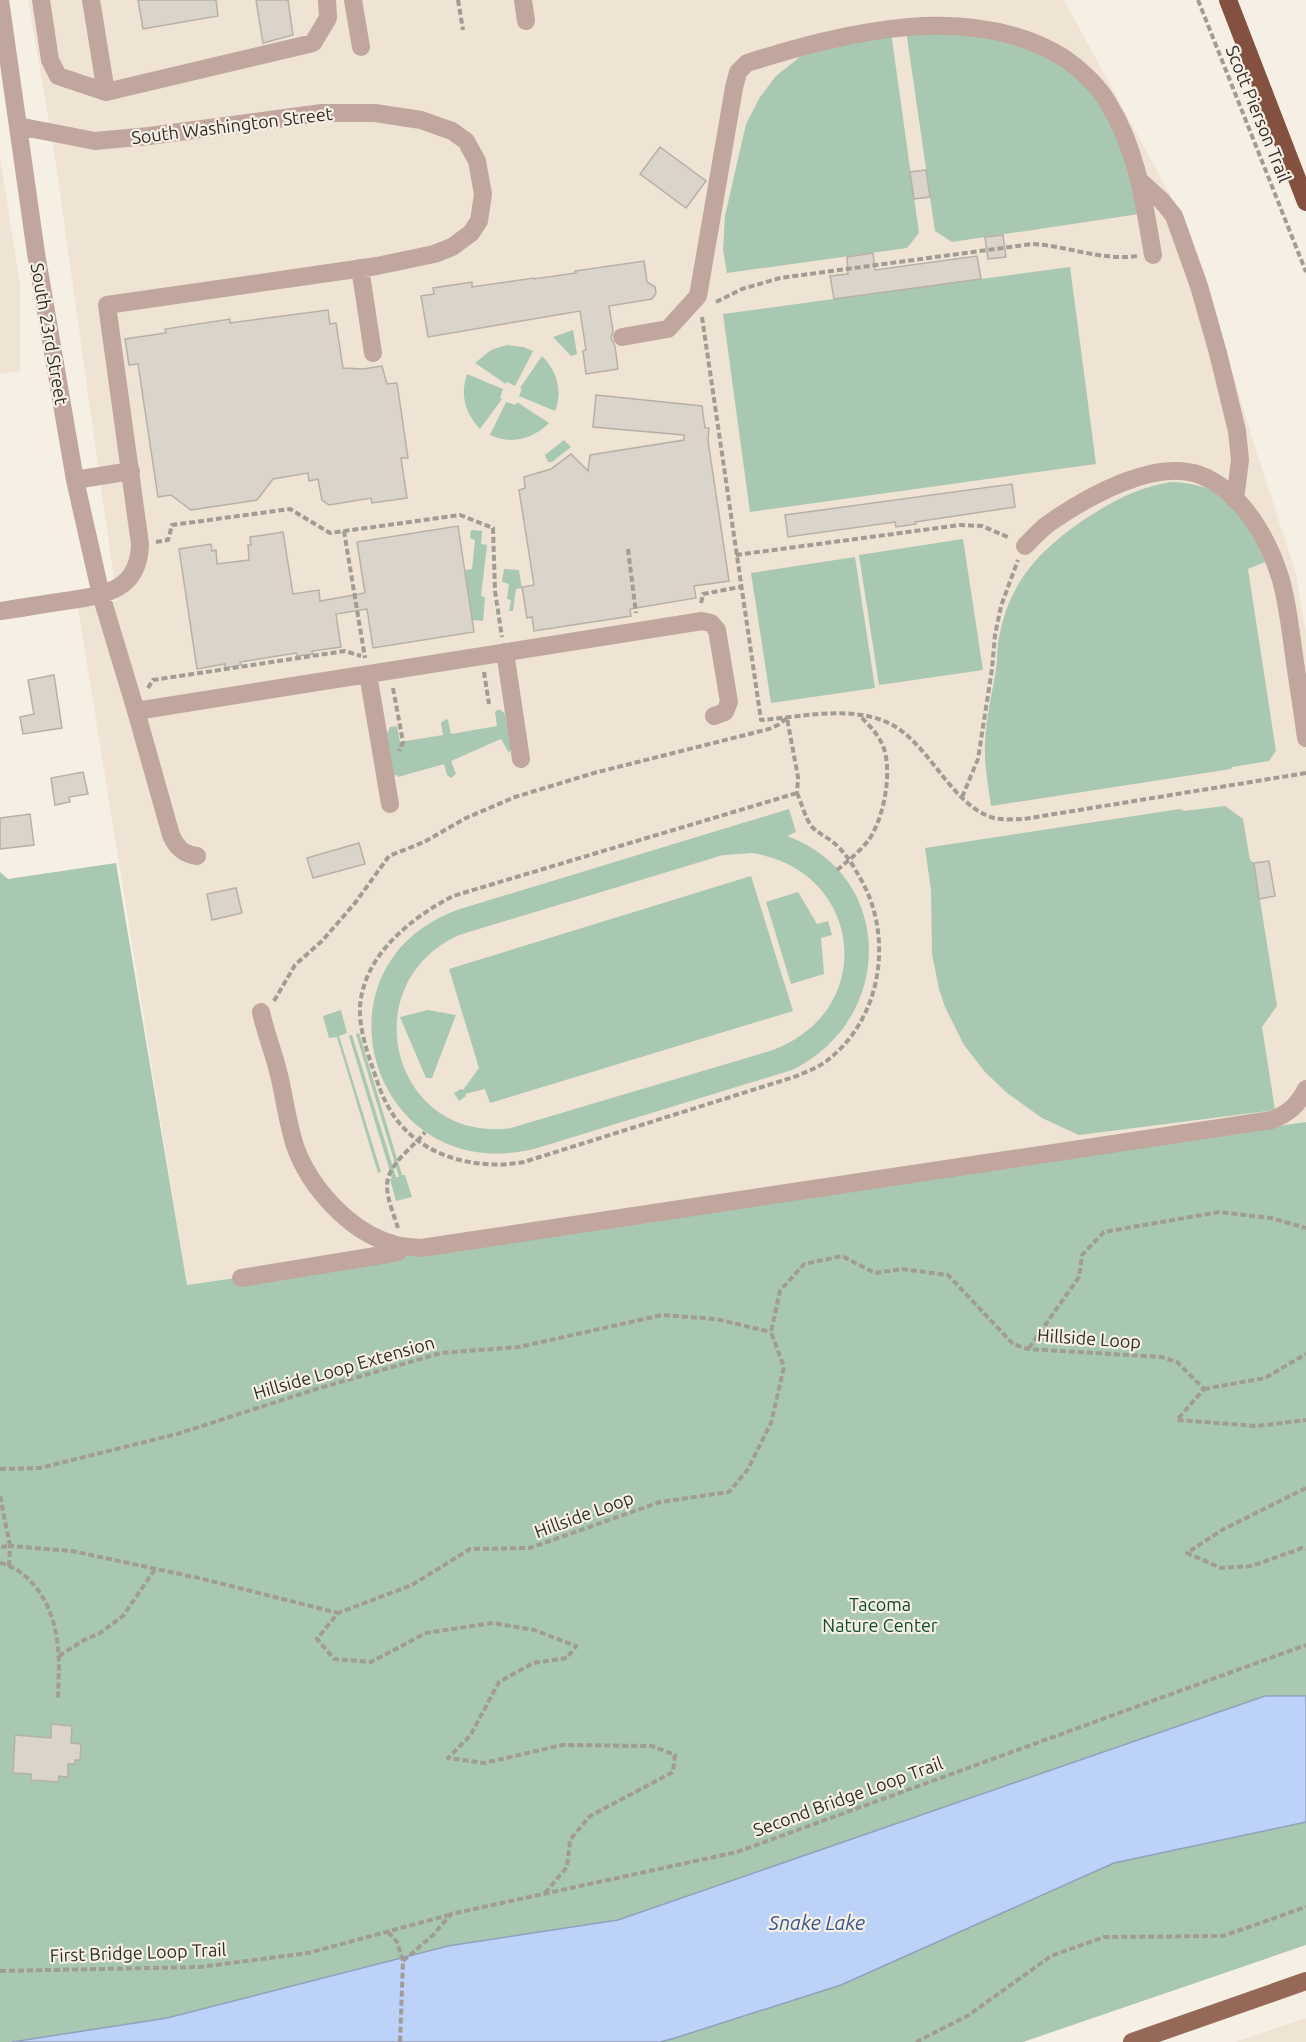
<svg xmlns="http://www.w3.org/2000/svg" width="1306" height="2042" font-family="Ubuntu,sans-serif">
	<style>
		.built { fill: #efe3d3 }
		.green { fill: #a8c8b2; fill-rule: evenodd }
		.water { fill: #bcd2f9; stroke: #92a0bb; stroke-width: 1.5 }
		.building { fill: #dbd4ca; stroke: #b7b0a6; stroke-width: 1.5 }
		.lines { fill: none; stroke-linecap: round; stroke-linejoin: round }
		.path { stroke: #a19c94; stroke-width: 4; stroke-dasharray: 6 3; stroke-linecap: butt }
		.minor { stroke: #c0a69d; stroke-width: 18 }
		.major { stroke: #956858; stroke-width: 18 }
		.highway { stroke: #845140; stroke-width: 18 }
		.labels { text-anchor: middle; stroke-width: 4.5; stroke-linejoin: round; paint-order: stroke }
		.street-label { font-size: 18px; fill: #302d29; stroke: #f6efe4 }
		.park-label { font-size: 18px; fill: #0d4c2b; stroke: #f6efe4 }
		.water-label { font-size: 20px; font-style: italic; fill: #375691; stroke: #f6efe4 }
	</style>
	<rect width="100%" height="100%" fill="#f6efe4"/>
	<path class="built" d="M28 0H1064L1182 217 1208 289 1256 451 1295 570 1306 633V1121L1302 1124 187 1285 78 608 117 601 54 150Z
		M0 157 20 284V371L0 374Z
		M1306 2018V2042H1236Z"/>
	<path class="green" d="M906 30H958L1035 48 1084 81 1116 130 1139 214 952 242 935 231Z
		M891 32 919 233 907 248 727 273 723 250 725 216 746 124 760 97 776 76 801 56Z
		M1070 267 1096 464 750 512 723 314Z
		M573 330 577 354 571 356 553 337Z
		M507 345 523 347 533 351 515 386 507 382 506 384 475 363 491 350Z
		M542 356C557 371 563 391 555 411L519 396 522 389 520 388Z
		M467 374 503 389 500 398 502 399 480 429C465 413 460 395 467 374Z
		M506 402 516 405 517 402 549 423C533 439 511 445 490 435Z
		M564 440 571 447 552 462H548L545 455Z
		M1171 482C1211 484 1227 495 1248 528 1255 540 1261 550 1265 562L1248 569 1276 751 1269 761 1232 767 1231 769 991 806C988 785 984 764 985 742 986 718 992 694 996 670 997 661 997 652 998 643 1008 582 1039 550 1088 517 1115 500 1139 487 1171 482Z
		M471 530 482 531 481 544 487 545 481 596 485 597 483 621 472 620 465 570 472 569 475 540 470 538Z
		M963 539 983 670 879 685 859 555Z
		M855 557 875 688 771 703 751 573Z
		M504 569 519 570 522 588 516 589 513 611H509L511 600 507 599 509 584 502 582Z
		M497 710H501L505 714 511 749 509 753 501 739 451 761 456 774 451 778 447 775 444 764 398 777 397 775 393 776 387 734 390 727 397 726 400 742 443 735 441 723 446 719 448 720 451 734 497 726 495 712Z
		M1225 806 1243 819 1250 860 1254 863 1277 1006 1262 1027 1275 1110 1079 1135 1042 1118 1007 1093 985 1072 964 1045 945 1007 939 989 932 954 931 890 925 848 1180 809 1184 811Z
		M789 809 796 832 787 836C896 876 895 1020 792 1070L534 1149C370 1188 304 963 460 909ZM752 853C863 870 879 1010 773 1050L511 1128C393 1144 351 984 459 935L723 855Z
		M116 863 187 1285 1306 1122V1945L1023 2042H0V872L8 879Z
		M751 876 793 1011 490 1103 485 1089 465 1094 466 1096 459 1101 454 1093 461 1089 463 1090 479 1068 449 969Z
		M798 892 817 924 828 921 832 935 821 938 824 974 791 984 766 902Z
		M341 1010 347 1033 339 1036 381 1172 378 1173 337 1037 329 1038 323 1016Z
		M428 1010 456 1015 432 1078H426L400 1017Z
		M359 1033 402 1175H405L412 1197 396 1201 390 1179 392 1178 349 1036 352 1035 396 1177H399L356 1034Z"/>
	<path class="water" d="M1265 1696H1306V1822L1114 1863 841 1985 675 2038 660 2042H12L167 2018 448 1946 618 1920Z"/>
	<path class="building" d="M138 0H216L218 16 143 29Z
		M256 0H288L293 35 263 43Z
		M660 147 706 181 686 208 640 174Z
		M926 170 930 197 914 199 910 172Z
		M1003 235 1006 257 988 259 985 237Z
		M873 253 875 270 977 256 981 279 834 299 830 276 848 274 847 257Z
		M644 261 647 282 655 287 656 293 652 299 609 306 613 331 611 338 615 346 618 369 586 374 583 351 586 350 580 311 428 337 421 296 434 294 433 288 472 282V287L534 278V279L576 273 575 271Z
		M328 310 330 324 336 323 343 368 363 369 382 366 387 384 397 383 408 458H401L407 498 372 503 371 498 329 505 322 500 318 479 309 481 308 473 273 479 257 500 191 510 171 495 158 497 138 364 129 365 125 339 166 333 165 329 230 319V323Z
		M596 395 702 406 705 428H709L708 441 729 581 694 586 696 598 630 609 631 616 534 631 532 617 527 618 522 587 534 585 519 490 525 488 524 477 551 469 571 454 588 471 590 455 684 440V435L593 427Z
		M1012 484 1015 507 915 522 916 524 896 527 895 522 788 537 785 515Z
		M458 526 474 632 373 648 367 609 336 614 341 647 312 651 313 654 297 656 296 653 240 662 241 665 225 668V664L197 669 179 549 211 544 212 551 216 550 217 564 249 560 248 545H251L250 537 283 532 293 594 319 590 320 601 365 593 357 542Z
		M54 675 62 728 23 734 20 717 34 714 28 680Z
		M83 772 88 794 69 797 70 802 55 805 51 778Z
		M30 814 34 845 0 849V818Z
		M359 843 365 864 313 878 307 858Z
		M1269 861 1275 896 1259 899 1254 863Z
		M236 888 242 913 212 920 207 894Z
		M51 1724 72 1726 71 1743 81 1744 80 1760H75V1764H68V1777L59 1776 58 1782 31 1780V1774L13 1773 15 1735 51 1738Z"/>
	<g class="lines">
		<path class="path" d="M458 0 463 30
			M1198 0 1306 272
			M716 302 742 289 780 278 1032 244C1069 246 1100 261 1138 256
			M702 317 761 720C800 717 847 706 884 721 926 737 947 799 988 816 999 821 1013 819 1024 819L1306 773
			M344 531 365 658
			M156 542 168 540 172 525 290 509 330 533 460 515 493 528 495 591 502 637
			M628 549 636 613
			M736 555 960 525 982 526 1010 538
			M701 603 703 594 740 587
			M484 672 489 704
			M148 688 153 680 345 651 361 656
			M393 688 403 742 399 751
			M797 793C802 804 805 818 812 827 819 834 827 837 834 843 844 851 853 865 859 876 894 934 883 1016 829 1059 820 1067 808 1071 797 1076L524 1162C474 1171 416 1156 389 1108 381 1095 377 1080 372 1066 365 1046 357 1020 361 998 369 951 413 917 453 896Z
			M962 797 978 759 992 669 995 635 1001 606 1018 560
			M837 870C848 861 859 852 868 841 884 819 893 771 883 746 878 734 869 725 860 716
			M274 1001 295 965 322 941 355 903 389 856 424 842 466 818 515 797 594 773 769 729 778 725 787 718 798 777 797 793
			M398 1228C394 1215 387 1199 387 1186 387 1164 413 1148 425 1132
			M1029 1348 1079 1277 1082 1255 1104 1232 1219 1212 1271 1218 1306 1228
			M1204 1389 1265 1378 1306 1354
			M0 1469 40 1468 177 1434 313 1390 441 1353 519 1347 662 1315 716 1319 771 1332
			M1306 1488 1222 1530 1187 1553 1221 1568 1252 1566 1302 1548 1306 1549
			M0 1496 10 1546 0 1547
			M0 1563C37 1572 56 1614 58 1649 60 1666 58 1684 58 1700
			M9 1566 10 1546 72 1551 203 1579 338 1613
			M59 1656 84 1640 100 1633 123 1616 155 1569
			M545 1893 567 1867 570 1840 590 1816 673 1772 675 1755 652 1746 562 1745 484 1763 448 1758 470 1736 499 1682 533 1663 567 1658 576 1646 534 1630 493 1623 426 1633 371 1662 334 1659 317 1639 338 1613 412 1585 470 1549 530 1548 660 1502 729 1492 748 1469 771 1423 784 1367 771 1332 780 1291 804 1264 842 1256 875 1273 902 1269 948 1275 1013 1344 1028 1349 1161 1357 1177 1362 1204 1389 1177 1420 1257 1426 1306 1420
			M388 1932 397 1942 403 1961 400 2042
			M403 1961 433 1935 451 1914 737 1852 1306 1645
			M0 1971 200 1967 308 1953 449 1915
			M916 2042 969 2015 1051 1956 1104 1937 1223 1936 1306 1907"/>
		<path class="minor" d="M0 0 36 253 75 480 101 595 136 711 171 835C176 847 183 854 197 856
			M41 0 50 60 58 76 106 92 313 43 328 18 327 0
			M91 0 106 92
			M353 0 361 47
			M523 0 526 21
			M1141 182 1162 201 1174 216 1199 286 1218 353 1237 431 1240 460 1235 500
			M360 268 373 353
			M622 337 668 329 698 296 734 88 738 72 747 63C846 32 970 0 1064 58 1081 70 1098 85 1108 103 1137 149 1144 203 1153 255
			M75 480 131 471
			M1025 546C1032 539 1040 530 1048 524 1085 498 1154 458 1200 475 1242 491 1269 540 1281 580 1287 602 1290 625 1293 648 1297 678 1302 708 1306 738
			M0 611C22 608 43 604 65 601 103 595 139 592 140 544L107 305 377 266 434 254 452 247 471 233 479 221 483 194 477 161 466 141 452 131 421 120 375 113H322L149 136 95 141 18 126
			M505 652 521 759
			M368 674 390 804
			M136 711 702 621 711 623 717 630 729 702 725 712 714 716
			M261 1012C266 1035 275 1056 280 1079 285 1102 288 1124 295 1146 310 1188 350 1232 393 1244 402 1247 412 1247 421 1248L1272 1120C1289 1113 1298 1105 1306 1089
			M241 1278 388 1254 398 1252 402 1246"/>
		<path class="major" d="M1132 2042 1306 1981"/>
		<path class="highway" d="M1228 0 1306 202"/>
	</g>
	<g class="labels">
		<g class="street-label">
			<text transform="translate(1258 114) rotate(68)" y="6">Scott Pierson Trail</text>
			<text transform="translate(232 126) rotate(-7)" y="6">South Washington Street</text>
			<text transform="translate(49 334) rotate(80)" y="6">South 23rd Street</text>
			<text transform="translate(1089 1339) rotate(4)" y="6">Hillside Loop</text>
			<text transform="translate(344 1368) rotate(-16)" y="6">Hillside Loop Extension</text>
			<text transform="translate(584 1515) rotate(-20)" y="6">Hillside Loop</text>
			<text transform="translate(848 1797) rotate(-20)" y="6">Second Bridge Loop Trail</text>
			<text transform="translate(138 1953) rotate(-2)" y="6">First Bridge Loop Trail</text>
		</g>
		<g class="park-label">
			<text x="880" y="1611">Tacoma<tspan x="880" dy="21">Nature Center</tspan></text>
		</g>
		<g class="water-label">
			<text x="817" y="1930">Snake Lake</text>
		</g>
	</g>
</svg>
